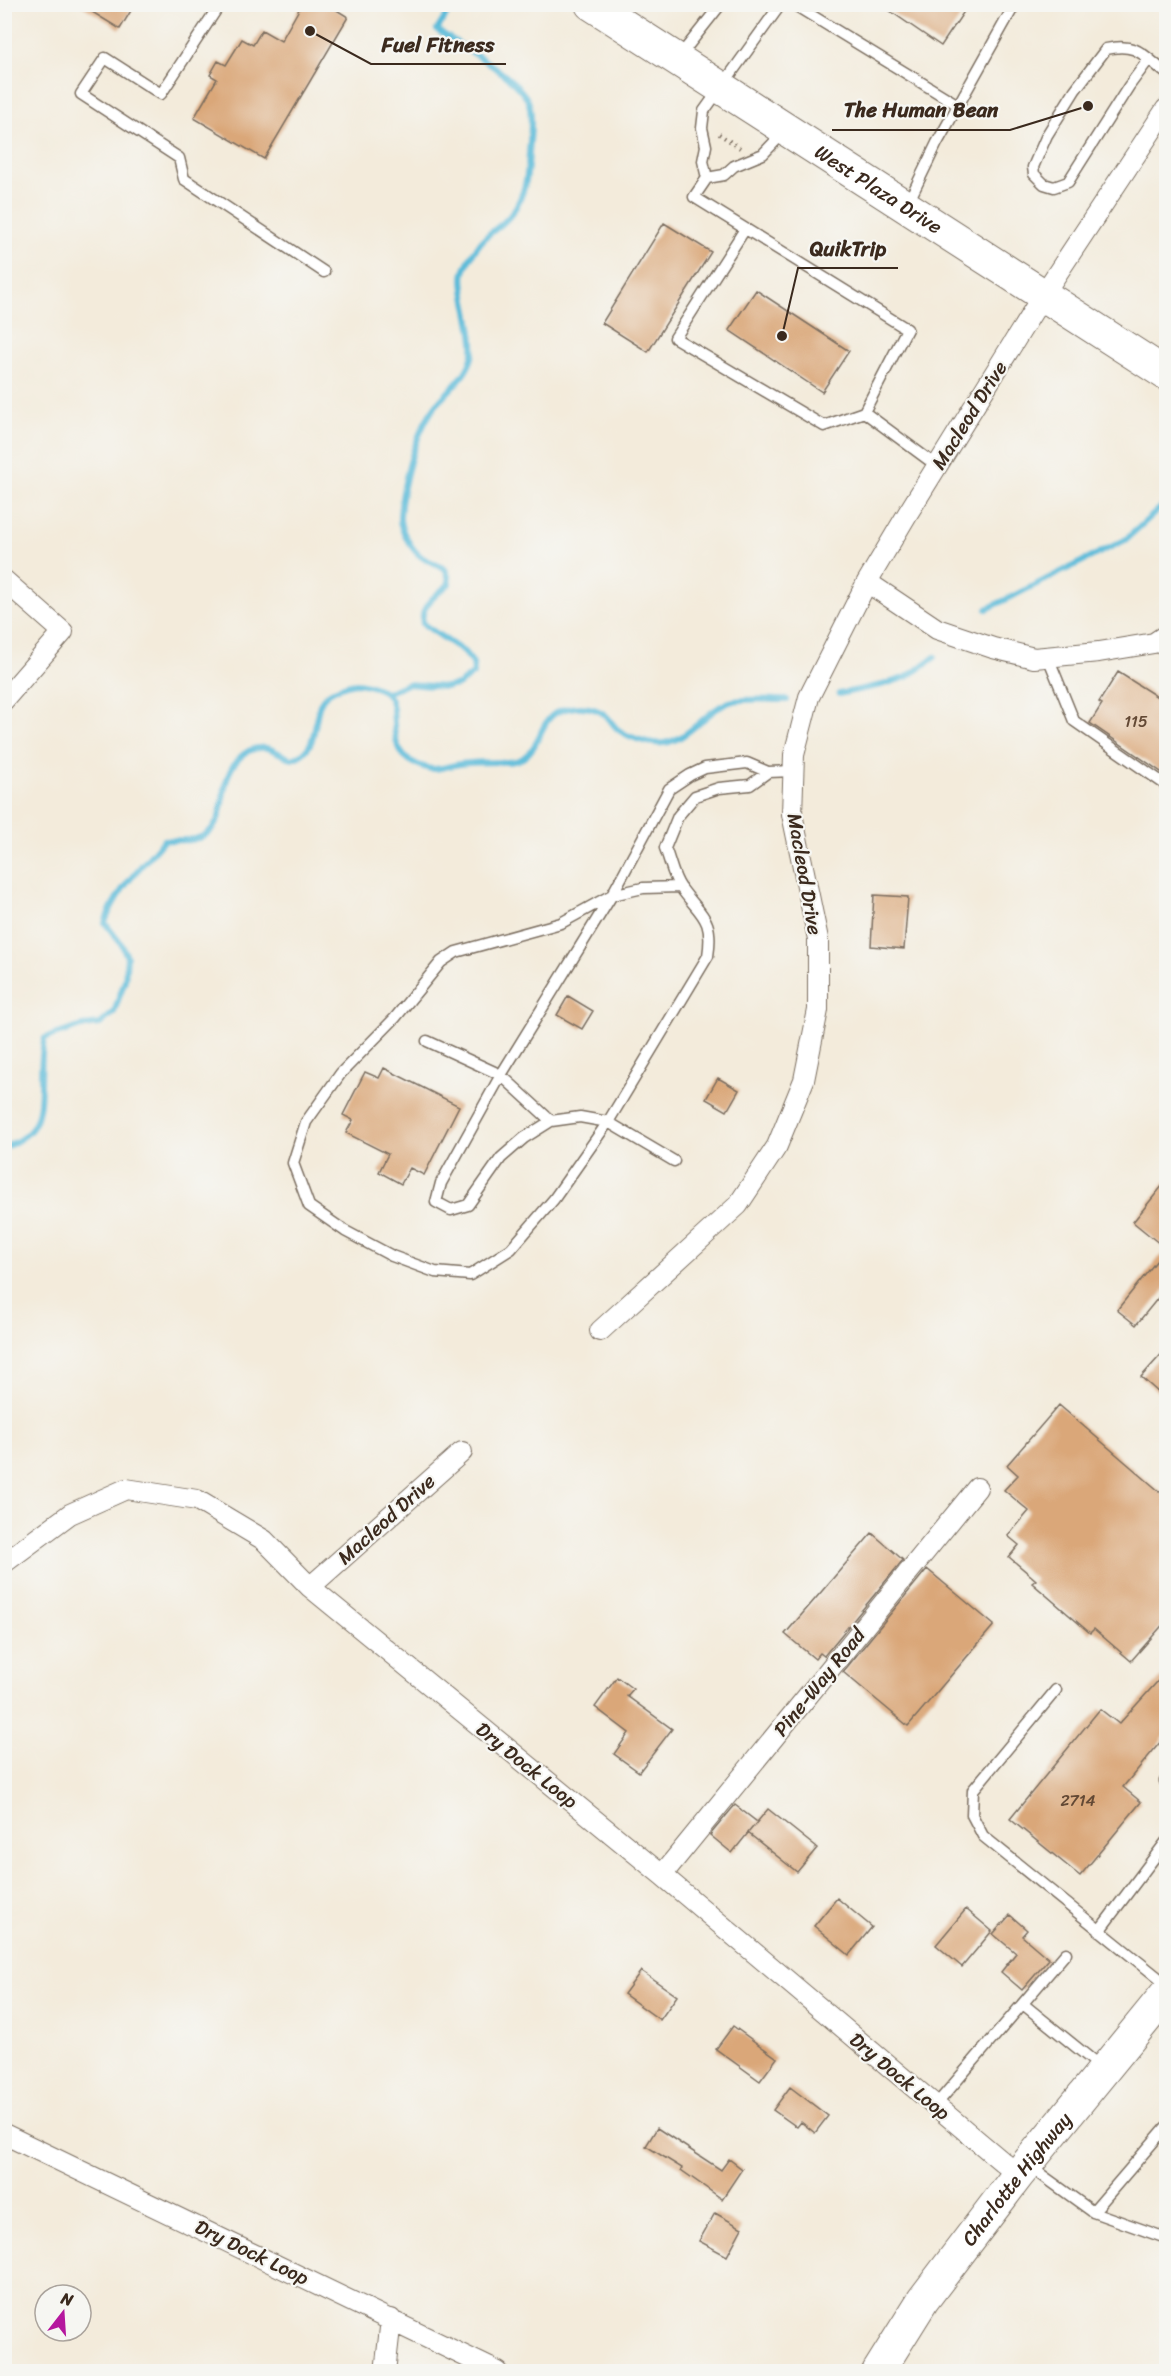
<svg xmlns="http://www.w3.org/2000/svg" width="1171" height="2376" font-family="Sriracha,sans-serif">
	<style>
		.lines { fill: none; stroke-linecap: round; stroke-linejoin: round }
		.stream { stroke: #5bbbd9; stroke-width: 6 }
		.building { fill: #daa779 }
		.service-casing { stroke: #7b6e60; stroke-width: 13 }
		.minor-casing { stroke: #7b6e60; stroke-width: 22 }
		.primary-casing { stroke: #7b6e60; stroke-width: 34 }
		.path { stroke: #7b6e60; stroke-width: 4; stroke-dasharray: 1.5 4.5; stroke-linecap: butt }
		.service { stroke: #fff; stroke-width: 10 }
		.minor { stroke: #fff; stroke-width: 20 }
		.primary { stroke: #fff; stroke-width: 32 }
		.labels { text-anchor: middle; stroke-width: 4.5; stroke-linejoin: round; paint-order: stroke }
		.number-label { font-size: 16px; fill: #634935 }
		.street-label { font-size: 20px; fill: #3b2a1e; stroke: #f6f6f2 }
		.leader { fill: none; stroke: #3b2a1e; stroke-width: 2 }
		.callout-dot { fill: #3b2a1e; stroke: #f6f6f2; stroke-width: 2 }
		.callout-label { font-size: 21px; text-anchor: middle; font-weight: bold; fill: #3b2a1e; stroke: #f6f6f2; stroke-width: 4.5; stroke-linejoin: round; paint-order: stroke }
	</style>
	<rect width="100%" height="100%" fill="#f6f6f2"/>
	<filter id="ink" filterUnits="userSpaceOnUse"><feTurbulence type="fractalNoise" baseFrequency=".0167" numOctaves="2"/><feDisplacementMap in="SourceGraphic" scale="12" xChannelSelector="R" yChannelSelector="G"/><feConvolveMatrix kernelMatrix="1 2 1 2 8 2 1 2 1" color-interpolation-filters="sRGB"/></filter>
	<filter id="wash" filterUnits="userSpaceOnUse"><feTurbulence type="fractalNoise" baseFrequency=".008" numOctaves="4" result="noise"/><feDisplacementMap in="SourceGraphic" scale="24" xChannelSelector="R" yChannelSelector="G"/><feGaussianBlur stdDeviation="1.35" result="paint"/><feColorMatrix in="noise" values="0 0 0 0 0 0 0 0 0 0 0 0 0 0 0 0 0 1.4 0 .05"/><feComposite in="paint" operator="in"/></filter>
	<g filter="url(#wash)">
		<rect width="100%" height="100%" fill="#f3ebdb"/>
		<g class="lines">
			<path class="stream" d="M987 609 1125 540 1166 503
				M386 693 407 684 445 687 458 685 474 673 473 663 464 652 423 624C419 606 437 594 449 584 448 562 438 567 423 558 412 551 399 529 400 516 402 484 415 434 434 408 447 390 469 377 473 353 476 331 459 287 464 272 469 258 478 244 489 234 497 228 506 222 512 213 525 195 528 175 529 153 530 140 534 109 527 99 511 73 463 47 437 30L453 4
				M839 694 882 685 907 677 935 657
				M4 1148C12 1144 22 1139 28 1133 49 1114 36 1063 45 1038L82 1026 100 1024 114 1012 125 980 127 957 122 945 105 923C115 891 143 865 164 840 176 840 191 842 201 837 234 822 212 778 244 754 250 749 259 747 266 748 274 749 283 756 292 759 320 750 312 721 321 702 325 692 346 684 356 683 362 683 368 685 374 687 377 688 383 690 386 693 403 709 381 748 416 764 422 766 427 769 433 769 442 769 452 765 460 764 474 762 487 762 501 762 509 762 516 762 523 758 545 743 537 713 570 708 581 706 596 707 605 715 611 719 613 727 620 731 629 737 644 742 654 743 686 748 705 708 733 701 749 698 770 700 787 700"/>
		</g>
		<g id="blocks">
			<path class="building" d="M79 4H135L120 29Z
				M302 4H327L348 17 264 159 194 118 217 79 210 75 218 61 226 65 242 39 253 45 262 30 281 41Z
				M880 4H969L941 46Z
				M664 223 711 252 648 352 602 323Z
				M756 290 849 351 822 392 729 330Z
				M1118 672 1167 703V776L1090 723 1102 704 1099 702Z
				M874 895 908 897 904 949 871 946Z
				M568 996 593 1011 582 1029 557 1015Z
				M384 1068 459 1106 424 1175 410 1168 401 1184 379 1172 388 1154 346 1133 353 1120 343 1115 365 1072 379 1078Z
				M718 1078 739 1090 727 1111 706 1099Z
				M1167 1180V1287L1136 1325 1117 1310 1166 1249 1133 1222Z
				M1167 1348V1400L1141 1377Z
				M1059 1405 1167 1498V1620L1131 1661 1094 1629 1090 1633 1032 1583 1036 1580 1009 1557 1019 1545 1008 1536 1029 1511 1004 1490 1018 1475 1007 1465Z
				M872 1533 903 1560 824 1656 820 1653 815 1659 785 1634Z
				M927 1569 994 1625 908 1726 843 1672Z
				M1167 1671V1734L1123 1787 1141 1802 1080 1876 1010 1819 1100 1709 1119 1724Z
				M617 1677 633 1689 627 1696 672 1729 639 1772 614 1754 629 1733 595 1707Z
				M735 1805 757 1822 732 1853 710 1835Z
				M768 1809 817 1848 797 1872 748 1833Z
				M837 1898 872 1927 849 1955 814 1926Z
				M966 1909 992 1931 962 1967 936 1945Z
				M1010 1915 1027 1930 1022 1936 1049 1959 1022 1990 1001 1972 1016 1953 993 1934Z
				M641 1971 677 1996 660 2020 624 1994Z
				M733 2026 777 2058 760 2081 716 2049Z
				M790 2087 828 2116 815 2133 801 2122 797 2127 773 2110Z
				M657 2128 721 2170 729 2159 742 2169 722 2199 681 2170 682 2168 646 2146Z
				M715 2213 742 2228 727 2256 699 2241Z"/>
		</g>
	</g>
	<g filter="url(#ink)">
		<use href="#blocks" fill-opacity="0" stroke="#7b6e60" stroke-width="1.5"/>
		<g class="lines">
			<g class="service-casing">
				<path id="service" d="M220 4 161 94 105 58 81 94 179 158 184 179 324 272
					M793 4 958 105
					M679 57 721 4
					M1149 59 1129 86 1068 182 1054 187 1044 184 1034 174 1033 167 1047 135 1075 90 1106 49C1137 42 1143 55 1166 73
					M785 131 763 154 734 166 724 175 707 178 694 197 907 329 864 412 937 466
					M707 178 703 161 706 146 702 128 704 111 781 4
					M907 205 937 143 1015 4
					M745 229 675 338 824 426 864 412
					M1154 643 1166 653
					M1048 657 1074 721 1166 785
					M768 772 750 785 719 788 695 796 678 816 665 848C670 860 673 878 681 888 701 916 714 917 708 956L608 1122 554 1199 511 1249 470 1275 435 1272 392 1256 345 1231 309 1206 293 1163 306 1122 341 1073 395 1018 441 962 456 952 561 923 612 895 669 789 690 775 705 768 747 763 768 772 794 771
					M427 1041 501 1075 612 895 643 888 680 887
					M551 1121 501 1075 441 1183 436 1202 451 1210 468 1205 501 1158 524 1138 551 1121 580 1117 608 1122 674 1161
					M1056 1690 973 1790 972 1815 983 1836 1166 1984
					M1165 1781 1166 1783
					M1099 1931 1166 1842
					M1023 2004 1102 2068
					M935 2106 1066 1953
					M1028 2165 1093 2212 1166 2127
					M1093 2212 1166 2238"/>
			</g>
			<g class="minor-casing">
				<path id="minor" d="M4 580 63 632 4 700
					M867 582 937 629 993 648 1034 658 1099 652 1154 643 1166 635
					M600 1331 738 1205 777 1146 804 1080 818 1010V939L792 814 794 755 809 697 867 582 908 513 1043 295 1166 109
					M4 1563 70 1514 126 1489 197 1500 264 1540 310 1587 662 1875 1018 2175
					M310 1587 462 1452
					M662 1875 977 1488
					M4 2134 498 2372
					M385 2372 391 2319"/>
			</g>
			<g class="primary-casing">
				<g id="primary">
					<path id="s1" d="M591 4 1166 374"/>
					<path id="s2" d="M878 2372 923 2300 1018 2175 1166 1994"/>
				</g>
			</g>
			<path class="path" d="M719 134 740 148"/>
			<use href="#service" class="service"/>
			<use href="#minor" class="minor"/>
			<use href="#primary" class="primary"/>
		</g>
	</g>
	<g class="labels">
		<g class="number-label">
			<text x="1136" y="727">115</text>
			<text x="1078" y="1806">2714</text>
		</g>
		<g class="street-label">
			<text dy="7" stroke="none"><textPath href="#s1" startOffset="342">West Plaza Drive</textPath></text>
			<text transform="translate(969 415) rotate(-58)" y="7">Macleod Drive</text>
			<text transform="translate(805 874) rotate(80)" y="7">Macleod Drive</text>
			<text transform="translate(386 1519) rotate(-42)" y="7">Macleod Drive</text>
			<text transform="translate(819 1682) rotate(-51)" y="7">Pine-Way Road</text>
			<text transform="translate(527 1765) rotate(39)" y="7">Dry Dock Loop</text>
			<text transform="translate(900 2076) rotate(40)" y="7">Dry Dock Loop</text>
			<text dy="7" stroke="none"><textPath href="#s2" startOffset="238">Charlotte Highway</textPath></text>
			<text transform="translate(252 2252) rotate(26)" y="7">Dry Dock Loop</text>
		</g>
	</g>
	<path class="leader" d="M310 31L371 64H506M1088 106L1010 130H832M782 336L798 268H898"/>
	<g class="callout-dot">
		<circle cx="310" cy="31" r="6"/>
		<circle cx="1088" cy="106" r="6"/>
		<circle cx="782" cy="336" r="6"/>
	</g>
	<g class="callout-label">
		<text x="438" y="52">Fuel Fitness</text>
		<text x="921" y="117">The Human Bean</text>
		<text x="848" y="256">QuikTrip</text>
	</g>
	<rect width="1171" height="2376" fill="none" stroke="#f6f6f2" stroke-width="24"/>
	<g transform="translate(63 2313) rotate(17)"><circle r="28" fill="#f6f6f2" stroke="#aba49d" stroke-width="1.5"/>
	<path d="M0-4.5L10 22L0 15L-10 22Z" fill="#b5179e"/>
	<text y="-9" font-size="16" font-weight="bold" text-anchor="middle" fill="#3b2a1e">N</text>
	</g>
</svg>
